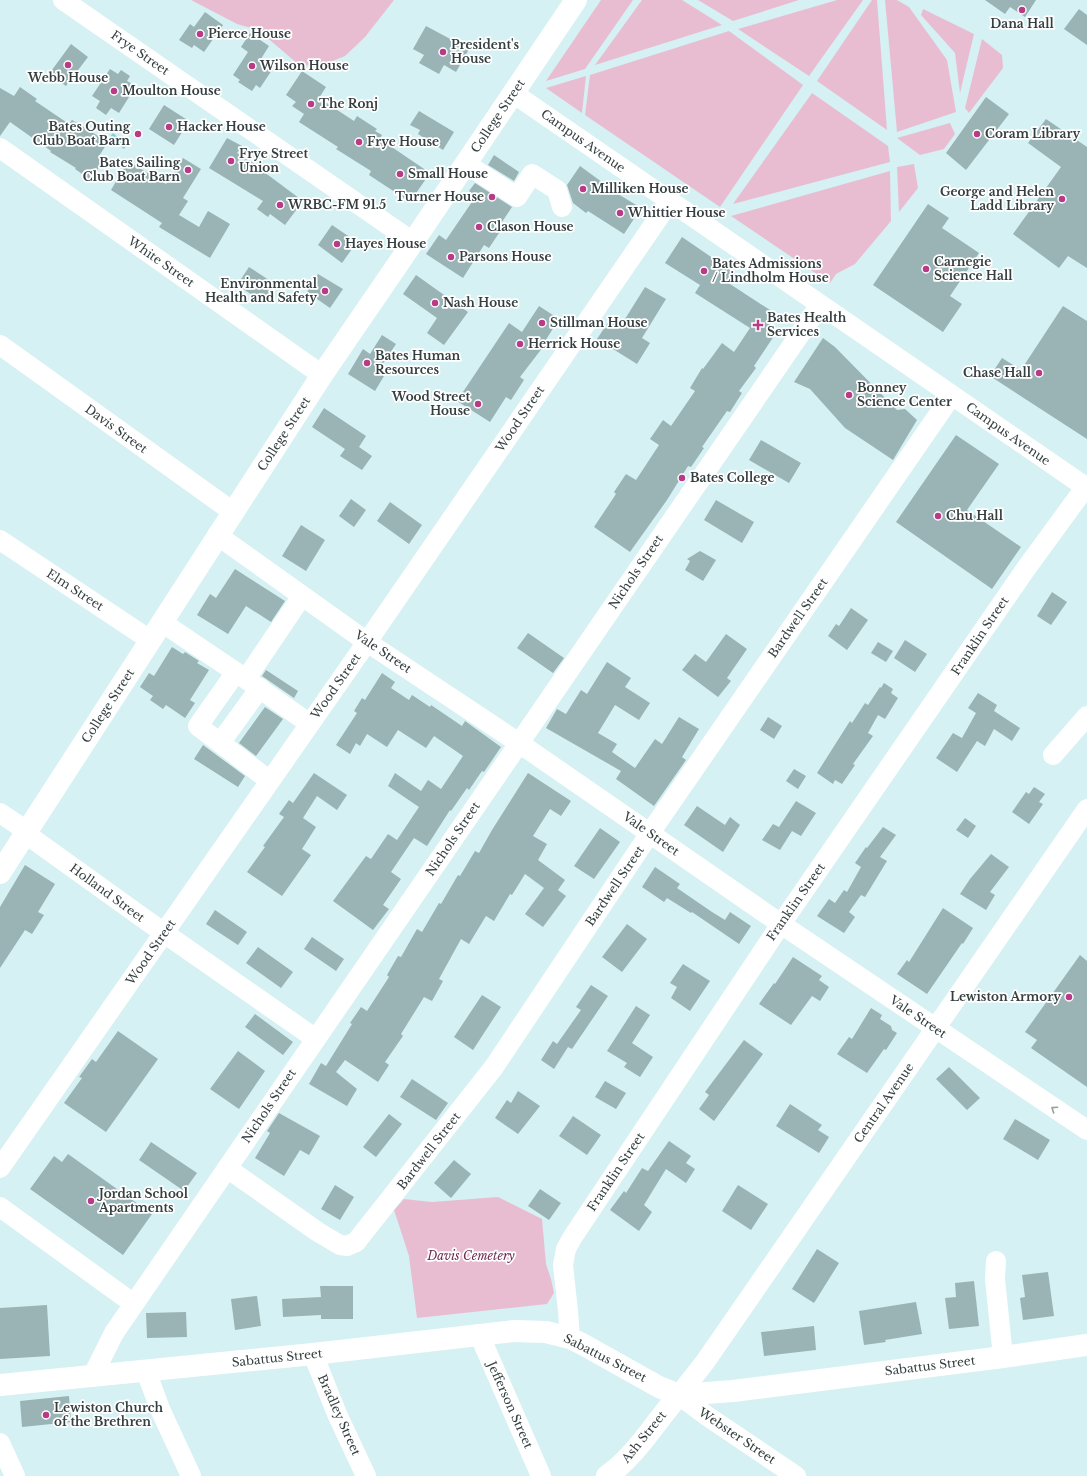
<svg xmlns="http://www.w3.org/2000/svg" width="1087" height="1476" font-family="'Libre Baskerville',serif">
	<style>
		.green { fill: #e8bdd2 }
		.water { fill: #83d0d5 }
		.building { fill: #9ab3b5 }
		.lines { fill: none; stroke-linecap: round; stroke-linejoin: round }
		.minor { stroke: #fff; stroke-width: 20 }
		.major { stroke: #fff; stroke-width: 22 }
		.oneway { stroke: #9a9fa0 }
		.poi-dot { fill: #b93a87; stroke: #fff; stroke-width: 1.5 }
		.labels { text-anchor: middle; stroke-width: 3.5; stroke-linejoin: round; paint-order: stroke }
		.poi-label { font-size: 12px; font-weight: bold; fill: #353f40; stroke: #fff; text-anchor: start }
		.street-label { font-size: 12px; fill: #353f40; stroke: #fff }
		.park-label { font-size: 12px; font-style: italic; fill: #6e2b51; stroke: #fff }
	</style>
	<rect width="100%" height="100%" fill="#d6f1f3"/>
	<path class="green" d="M191 0H394L365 37 345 56 318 67 298 64 258 30 237 24Z
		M601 0H633L585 69 546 81Z
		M642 0H682L722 25 595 65Z
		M698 0H799L733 21Z
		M837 0H863L809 76 738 29Z
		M872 0H877L887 130 817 81Z
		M885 0H897L909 7 947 60 956 112 897 132Z
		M923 9 974 34 960 93 955 53 921 15Z
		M729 31 803 85 720 207 585 115 590 75Z
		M982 39 1002 55 1003 68 969 113 965 108Z
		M586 76 582 113 546 88Z
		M812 93 888 146 890 162 733 204Z
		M950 123 955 134 944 149 920 155 897 138Z
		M914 164 918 188 899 212 897 167Z
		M890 171 891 221 855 264 836 274 830 283 731 216Z
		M498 1197 542 1219 546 1264 551 1279 554 1293 547 1304 417 1318 409 1256 394 1210 404 1199 432 1202Z"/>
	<path class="water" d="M113 133 127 145 124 149 109 138Z"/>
	<path class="building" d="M985 0H1036L1025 17 1010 7 1005 14Z
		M1079 9 1087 15V45L1064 29Z
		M205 12 223 25 204 52 194 45 192 48 179 40 190 24 194 27Z
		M426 26 469 49 456 72 444 65 439 74 419 63 424 55 413 49Z
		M250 33 269 46 259 62 272 70 260 88 256 85 252 91 238 82 240 80 233 75 248 52 241 47Z
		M71 44 88 57 66 86 49 74Z
		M110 69 118 74 121 70 130 76 127 81 136 86 119 113 111 108 106 115 96 108 100 101 92 96Z
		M302 71 326 87 319 98 354 121 357 116 377 129 375 131 382 135 380 139 430 173 410 202 369 175 371 171 336 149 338 147 299 122 304 114 292 106 296 102 286 95Z
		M20 87 37 99 35 101 69 124 72 120 108 142 99 156 104 160 91 180 75 169 76 168 50 152 51 151 10 122 0 136V88L14 96Z
		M986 97 1009 114 966 170 946 153Z
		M164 105 189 121 174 145 149 129Z
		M419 111 454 132 443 150 418 134 420 130 410 125Z
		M1046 119 1087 147V268L1068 256 1059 268 1013 234 1061 167 1028 143Z
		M227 138 242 146 237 153 265 170 264 172 303 201 285 225 270 214 268 217 257 209 263 201 209 168Z
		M494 155 519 172 514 181 488 165Z
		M183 158 201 169 183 198 188 201 179 215 199 227 208 211 230 224 210 258 159 227 162 223 111 190 128 161 166 184Z
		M580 166 606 185 605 186 641 208 624 234 588 211 586 213 573 203 567 185Z
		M475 183 512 207 500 225 503 227 489 248 484 245 463 278 426 254 439 235 446 240 476 196 469 191Z
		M928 204 949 218 942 228 979 253 950 296 962 304 943 332 873 285Z
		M332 225 357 242 342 263 318 245Z
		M682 237 736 274 730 284 773 312 766 322 778 330 754 366 756 368 739 391 742 393 730 412 727 411 702 447 704 448 691 467 688 466 667 500 630 552 594 527 616 494 614 492 626 474 636 480 659 445 650 439 663 420 671 426 695 391 690 388 702 368 703 369 722 343 734 352 750 328 695 293 700 285 665 263Z
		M249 267 275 284 263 302 237 285Z
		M318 274 343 289 330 308 307 292Z
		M416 275 468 312 444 345 427 333 437 318 403 294Z
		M645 287 666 299 642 338 650 343 637 364 597 339 609 321 620 327Z
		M539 306 559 319 542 346 543 347 520 377 524 380 511 400 506 397 490 422 457 401 509 323 522 332Z
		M1063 306 1087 321V439L990 376 1002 358 1021 370Z
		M382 335 396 344 380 368 379 372 384 376 375 391 348 374 363 349 370 354Z
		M823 338 835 347 897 410 905 409 917 420 893 460 845 428 810 389 794 382Z
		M324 408 366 436 359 447 372 456 362 470 340 456 345 449 312 427Z
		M956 435 999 464 967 510 1021 547 992 589 896 522Z
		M761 440 801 463 789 483 749 460Z
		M351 499 366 510 354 527 339 516Z
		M716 500 754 522 742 543 704 520Z
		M390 502 422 525 409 544 377 521Z
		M301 525 325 540 306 571 282 556Z
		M700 551 716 560 703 581 685 570 690 561 687 559Z
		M235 569 285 601 271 622 246 606 228 634 197 615 210 594 216 598Z
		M1052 592 1067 602 1051 625 1037 616Z
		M851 608 868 620 847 650 828 636 836 624 839 626Z
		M528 633 564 658 553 673 517 648Z
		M726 634 747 649 727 678 731 681 718 697 682 670 695 654 706 662Z
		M905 640 927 654 915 672 894 658Z
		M878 642 893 651 886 662 871 653Z
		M172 647 183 654 185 652 199 661 197 663 209 670 190 700 195 703 185 718 166 705 163 709 150 700 153 696 140 687 149 673 154 676Z
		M607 662 631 678 625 687 650 703 639 720 615 705 598 733 617 744 612 752 635 768 655 739 662 744 679 717 699 729 682 757 686 760 654 806 616 779 621 771 546 728 557 709 566 714 581 690 587 694Z
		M266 670 298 691 294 698 262 676Z
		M382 673 395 682 391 688 409 700 412 695 430 707 431 705 462 726 465 721 501 747 484 772 482 771 469 790 467 788 451 811 450 810 427 846 414 838 391 872 401 879 383 905 389 909 373 930 333 901 366 856 371 859 388 834 397 840 419 807 388 786 395 773 421 791 428 780 441 789 463 756 434 736 426 748 398 730 387 747 367 734 360 746 356 743 350 754 336 745 357 713 354 711 362 698 365 700Z
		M884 683 893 689 891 693 898 698 885 719 878 715 868 733 873 736 853 764 855 765 842 784 835 780 833 784 817 773 850 721 852 723 865 703 868 705 880 687 881 688Z
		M978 693 997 705 994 711 1020 728 1012 741 994 729 985 746 977 741 957 772 936 758 953 733 962 738 976 713 968 708Z
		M265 707 283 719 256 756 239 743Z
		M768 717 782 726 774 739 760 730Z
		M203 745 245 776 238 787 194 759Z
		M794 769 806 776 798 789 786 781Z
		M314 773 347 795 337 810 317 796 303 818 316 827 302 849 311 855 282 896 247 872 265 847 263 846 284 817 279 814 289 800 293 803Z
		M528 773 571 801 561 816 550 809 533 836 547 844 538 860 565 880 558 890 566 896 543 927 525 914 544 888 525 874 512 895 510 894 494 921 486 916 469 944 461 939 439 979 443 981 432 1001 424 997 401 1034 403 1036 385 1062 389 1065 378 1082 345 1060 336 1072 357 1089 347 1106 309 1084 321 1063 326 1066 352 1024 350 1023 361 1007 367 1011 389 977 387 975 398 956 401 957 417 929 422 932 439 903 441 904 458 875 460 876 475 851 479 853 492 830Z
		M1034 787 1045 794 1039 802 1043 804 1029 824 1012 812 1026 792 1029 794Z
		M796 801 816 813 801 836 792 831 780 850 762 840 773 824 779 827Z
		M697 806 725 825 730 817 740 825 723 852 684 825Z
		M965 818 976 826 968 838 956 830Z
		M883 827 896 835 880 857 887 861 865 897 861 895 849 912 855 917 844 933 817 916 829 899 835 903 844 890 847 892 861 867 855 863 866 847 867 848Z
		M600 828 620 842 594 879 574 866Z
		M991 854 1009 867 990 892 995 895 986 910 960 894 970 879Z
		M25 865 55 884 38 912 44 915 32 934 25 930 0 968V907Z
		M655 867 680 884 677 888 712 912 725 920 730 912 751 926 739 944 692 912 691 913 667 898 664 902 642 887Z
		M943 908 973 928 963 944 962 943 927 994 897 974 907 960 909 962Z
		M215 910 247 932 238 945 206 924Z
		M627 924 647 939 622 972 602 957Z
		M312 937 344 959 336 971 304 949Z
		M258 947 293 972 281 988 246 963Z
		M1080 955 1087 961V1087L1031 1048 1037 1040 1025 1032Z
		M793 957 822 976 819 980 829 987 820 1001 812 996 791 1025 759 1004 774 983 775 984Z
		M683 964 710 981 690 1011 671 998 677 987 670 983Z
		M591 985 608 996 572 1049 568 1047 554 1069 541 1060 553 1041 557 1044 581 1010 576 1007Z
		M482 995 501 1007 473 1050 454 1037Z
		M636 1006 650 1015 632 1043 653 1057 640 1077 624 1067 627 1063 607 1051Z
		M871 1008 882 1015 880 1019 891 1026 892 1030 897 1033 886 1050 884 1049 867 1073 837 1054 849 1037 852 1039Z
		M255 1014 293 1042 283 1055 245 1027Z
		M118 1031 158 1059 106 1132 64 1103 82 1078 79 1077 92 1059 96 1062Z
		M744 1040 763 1054 714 1121 699 1109 709 1095 705 1092Z
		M238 1051 265 1071 239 1109 210 1089Z
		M949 1067 980 1098 967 1110 936 1079Z
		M412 1079 448 1103 436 1120 400 1097Z
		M605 1081 626 1093 616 1109 595 1097Z
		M518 1091 540 1106 518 1134 495 1118 507 1100 511 1103Z
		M790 1104 822 1125 818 1130 829 1137 819 1153 776 1126Z
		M279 1113 320 1136 309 1155 300 1150 284 1176 255 1158 270 1133 267 1131Z
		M389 1114 402 1124 376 1157 363 1147Z
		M573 1116 601 1135 587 1155 559 1136Z
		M1015 1119 1050 1140 1038 1160 1003 1139Z
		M669 1141 691 1156 686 1163 695 1169 686 1183 666 1169 644 1205 652 1212 639 1231 610 1210 624 1191 626 1193 642 1168 648 1171Z
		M151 1142 197 1173 184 1191 139 1160Z
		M68 1154 152 1214 123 1255 30 1189 54 1156 62 1162Z
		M454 1160 471 1174 451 1198 434 1183Z
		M335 1185 354 1197 340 1220 321 1209Z
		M738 1185 768 1204 751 1230 722 1211Z
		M540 1189 561 1203 549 1220 528 1206Z
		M817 1249 839 1263 814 1303 792 1289Z
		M1048 1272 1054 1316 1023 1320 1020 1298 1025 1297 1022 1275Z
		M974 1281 979 1326 949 1329 945 1298 956 1297 955 1283Z
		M320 1286H353V1319H321V1315L283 1317 282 1299 321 1297Z
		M257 1296 261 1326 235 1330 231 1299Z
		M916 1302 922 1334 885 1340 886 1342 864 1345 859 1311Z
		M47 1305 50 1356 0 1359V1308Z
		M186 1312 187 1337 147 1338 146 1313Z
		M814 1326 816 1350 764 1356 761 1332Z
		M69 1396 71 1422 22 1427 20 1401Z"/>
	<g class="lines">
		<path class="minor" d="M63 0 413 242
			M513 93 1087 488
			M0 148 322 375
			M466 164 517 197 532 174 557 190 562 207
			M0 345 233 512
			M217 535 367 642 519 743 781 924 1087 1130
			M0 540 150 640
			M163 623 246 679 302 596
			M236 672 198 726 270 781
			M246 679 310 724
			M220 743 260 688
			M1053 755 1087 716
			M0 813 18 825 26 834 164 933 316 1039
			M0 1168 367 642 670 201
			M227 1168 318 1232 340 1245 347 1246 356 1242 494 1067 650 833 952 395
			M0 1207 134 1304
			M996 1261 995 1279 1003 1357
			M479 1334 541 1476
			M570 1338 568 1311 563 1265 566 1249 572 1238 781 924 1025 570 1087 485
			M313 1354 337 1414 366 1476
			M146 1371 160 1409 191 1476
			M92 1377 114 1333 820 305
			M0 1443 15 1476
			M796 1476 707 1416 679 1395 705 1362 1087 809"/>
		<path class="major" d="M0 873 322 375 413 242 576 0
			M0 1385 313 1354 514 1331 546 1332 570 1338 584 1345 659 1387 679 1395 733 1391 1003 1357 1087 1345
			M607 1476C636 1456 656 1421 679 1395"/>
	</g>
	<defs><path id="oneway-chevron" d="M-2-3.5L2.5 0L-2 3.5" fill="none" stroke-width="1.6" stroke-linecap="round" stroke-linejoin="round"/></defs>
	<use class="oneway" href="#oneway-chevron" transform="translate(1054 1109) rotate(-146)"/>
	<g class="poi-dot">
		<circle cx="1022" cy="10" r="4"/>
		<circle cx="200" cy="34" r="4"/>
		<circle cx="443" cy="52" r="4"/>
		<circle cx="68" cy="65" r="4"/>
		<circle cx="252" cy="66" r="4"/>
		<circle cx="114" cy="91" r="4"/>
		<circle cx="311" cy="104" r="4"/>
		<circle cx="169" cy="127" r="4"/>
		<circle cx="138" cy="134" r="4"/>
		<circle cx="977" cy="134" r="4"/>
		<circle cx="359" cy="142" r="4"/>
		<circle cx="231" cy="161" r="4"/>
		<circle cx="188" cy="170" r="4"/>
		<circle cx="400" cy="174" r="4"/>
		<circle cx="583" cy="189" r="4"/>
		<circle cx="492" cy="197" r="4"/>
		<circle cx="1062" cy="199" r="4"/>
		<circle cx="280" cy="205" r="4"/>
		<circle cx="620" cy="213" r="4"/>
		<circle cx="479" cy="227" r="4"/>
		<circle cx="337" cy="244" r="4"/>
		<circle cx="451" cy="257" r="4"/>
		<circle cx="926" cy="269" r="4"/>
		<circle cx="704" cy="271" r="4"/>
		<circle cx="325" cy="291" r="4"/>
		<circle cx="435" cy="303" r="4"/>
		<circle cx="542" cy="323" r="4"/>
		<path d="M756 319h4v4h4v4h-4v4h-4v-4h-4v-4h4z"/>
		<circle cx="520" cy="344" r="4"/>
		<circle cx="367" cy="363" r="4"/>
		<circle cx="1039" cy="373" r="4"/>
		<circle cx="849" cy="395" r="4"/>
		<circle cx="478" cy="404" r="4"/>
		<circle cx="682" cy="478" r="4"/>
		<circle cx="938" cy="516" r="4"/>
		<circle cx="1069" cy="997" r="4"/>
		<circle cx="91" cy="1201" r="4"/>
		<circle cx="46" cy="1415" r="4"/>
	</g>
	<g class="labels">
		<g class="poi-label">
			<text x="1022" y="28" text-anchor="middle">Dana Hall</text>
			<text x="208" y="38">Pierce House</text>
			<text x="451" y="49">President's<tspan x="451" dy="14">House</tspan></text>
			<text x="260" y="70">Wilson House</text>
			<text x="68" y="82" text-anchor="middle">Webb House</text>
			<text x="122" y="95">Moulton House</text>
			<text x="319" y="108">The Ronj</text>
			<text x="130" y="131" text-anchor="end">Bates Outing<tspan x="130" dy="14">Club Boat Barn</tspan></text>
			<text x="177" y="131">Hacker House</text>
			<text x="985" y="138">Coram Library</text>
			<text x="367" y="146">Frye House</text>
			<text x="239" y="158">Frye Street<tspan x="239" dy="14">Union</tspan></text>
			<text x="180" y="167" text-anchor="end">Bates Sailing<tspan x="180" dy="14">Club Boat Barn</tspan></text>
			<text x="408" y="178">Small House</text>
			<text x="591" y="193">Milliken House</text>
			<text x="1054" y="196" text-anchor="end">George and Helen<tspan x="1054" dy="14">Ladd Library</tspan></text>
			<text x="484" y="201" text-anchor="end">Turner House</text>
			<text x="288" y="209">WRBC-FM 91.5</text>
			<text x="628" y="217">Whittier House</text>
			<text x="487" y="231">Clason House</text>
			<text x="345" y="248">Hayes House</text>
			<text x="459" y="261">Parsons House</text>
			<text x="934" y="266">Carnegie<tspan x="934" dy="14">Science Hall</tspan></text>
			<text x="712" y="268">Bates Admissions<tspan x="712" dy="14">/ Lindholm House</tspan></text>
			<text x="317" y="288" text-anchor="end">Environmental<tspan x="317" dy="14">Health and Safety</tspan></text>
			<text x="443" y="307">Nash House</text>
			<text x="767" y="322">Bates Health<tspan x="767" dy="14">Services</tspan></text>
			<text x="550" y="327">Stillman House</text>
			<text x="528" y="348">Herrick House</text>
			<text x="375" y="360">Bates Human<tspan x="375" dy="14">Resources</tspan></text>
			<text x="1031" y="377" text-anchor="end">Chase Hall</text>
			<text x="857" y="392">Bonney<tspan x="857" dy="14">Science Center</tspan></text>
			<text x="470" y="401" text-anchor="end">Wood Street<tspan x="470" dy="14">House</tspan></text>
			<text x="690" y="482">Bates College</text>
			<text x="946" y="520">Chu Hall</text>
			<text x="1061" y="1001" text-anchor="end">Lewiston Armory</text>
			<text x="99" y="1198">Jordan School<tspan x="99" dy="14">Apartments</tspan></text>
			<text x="54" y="1412">Lewiston Church<tspan x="54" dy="14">of the Brethren</tspan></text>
		</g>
		<g class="street-label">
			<text transform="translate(140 53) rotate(35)" y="4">Frye Street</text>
			<text transform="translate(498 116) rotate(-56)" y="4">College Street</text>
			<text transform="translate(583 141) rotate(35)" y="4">Campus Avenue</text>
			<text transform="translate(161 262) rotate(35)" y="4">White Street</text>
			<text transform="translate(520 419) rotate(-56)" y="4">Wood Street</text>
			<text transform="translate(116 429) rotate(36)" y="4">Davis Street</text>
			<text transform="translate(284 434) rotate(-57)" y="4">College Street</text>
			<text transform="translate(1008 434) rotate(35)" y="4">Campus Avenue</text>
			<text transform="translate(636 572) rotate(-56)" y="4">Nichols Street</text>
			<text transform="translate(75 590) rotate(33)" y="4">Elm Street</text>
			<text transform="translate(798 618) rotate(-55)" y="4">Bardwell Street</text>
			<text transform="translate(980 636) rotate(-56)" y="4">Franklin Street</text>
			<text transform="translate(383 652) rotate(34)" y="4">Vale Street</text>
			<text transform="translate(336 686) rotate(-55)" y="4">Wood Street</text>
			<text transform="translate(108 706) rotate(-57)" y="4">College Street</text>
			<text transform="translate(651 834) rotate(35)" y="4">Vale Street</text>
			<text transform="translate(453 839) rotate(-56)" y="4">Nichols Street</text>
			<text transform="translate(615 886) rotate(-56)" y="4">Bardwell Street</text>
			<text transform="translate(107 893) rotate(36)" y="4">Holland Street</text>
			<text transform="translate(796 902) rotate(-55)" y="4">Franklin Street</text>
			<text transform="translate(151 952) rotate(-55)" y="4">Wood Street</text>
			<text transform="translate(918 1017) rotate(34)" y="4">Vale Street</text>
			<text transform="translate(884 1103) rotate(-55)" y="4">Central Avenue</text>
			<text transform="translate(269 1106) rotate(-56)" y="4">Nichols Street</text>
			<text transform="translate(429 1151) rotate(-52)" y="4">Bardwell Street</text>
			<text transform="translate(616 1172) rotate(-56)" y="4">Franklin Street</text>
			<text transform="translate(277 1358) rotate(-6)" y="4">Sabattus Street</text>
			<text transform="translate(605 1358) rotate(27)" y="4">Sabattus Street</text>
			<text transform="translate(930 1366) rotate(-7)" y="4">Sabattus Street</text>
			<text transform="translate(510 1405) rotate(66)" y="4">Jefferson Street</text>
			<text transform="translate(339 1415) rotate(66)" y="4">Bradley Street</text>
			<text transform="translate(737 1436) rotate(34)" y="4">Webster Street</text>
			<text transform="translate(644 1437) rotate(-51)" y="4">Ash Street</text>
		</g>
		<g class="park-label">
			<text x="471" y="1260">Davis Cemetery</text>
		</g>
	</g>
</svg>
